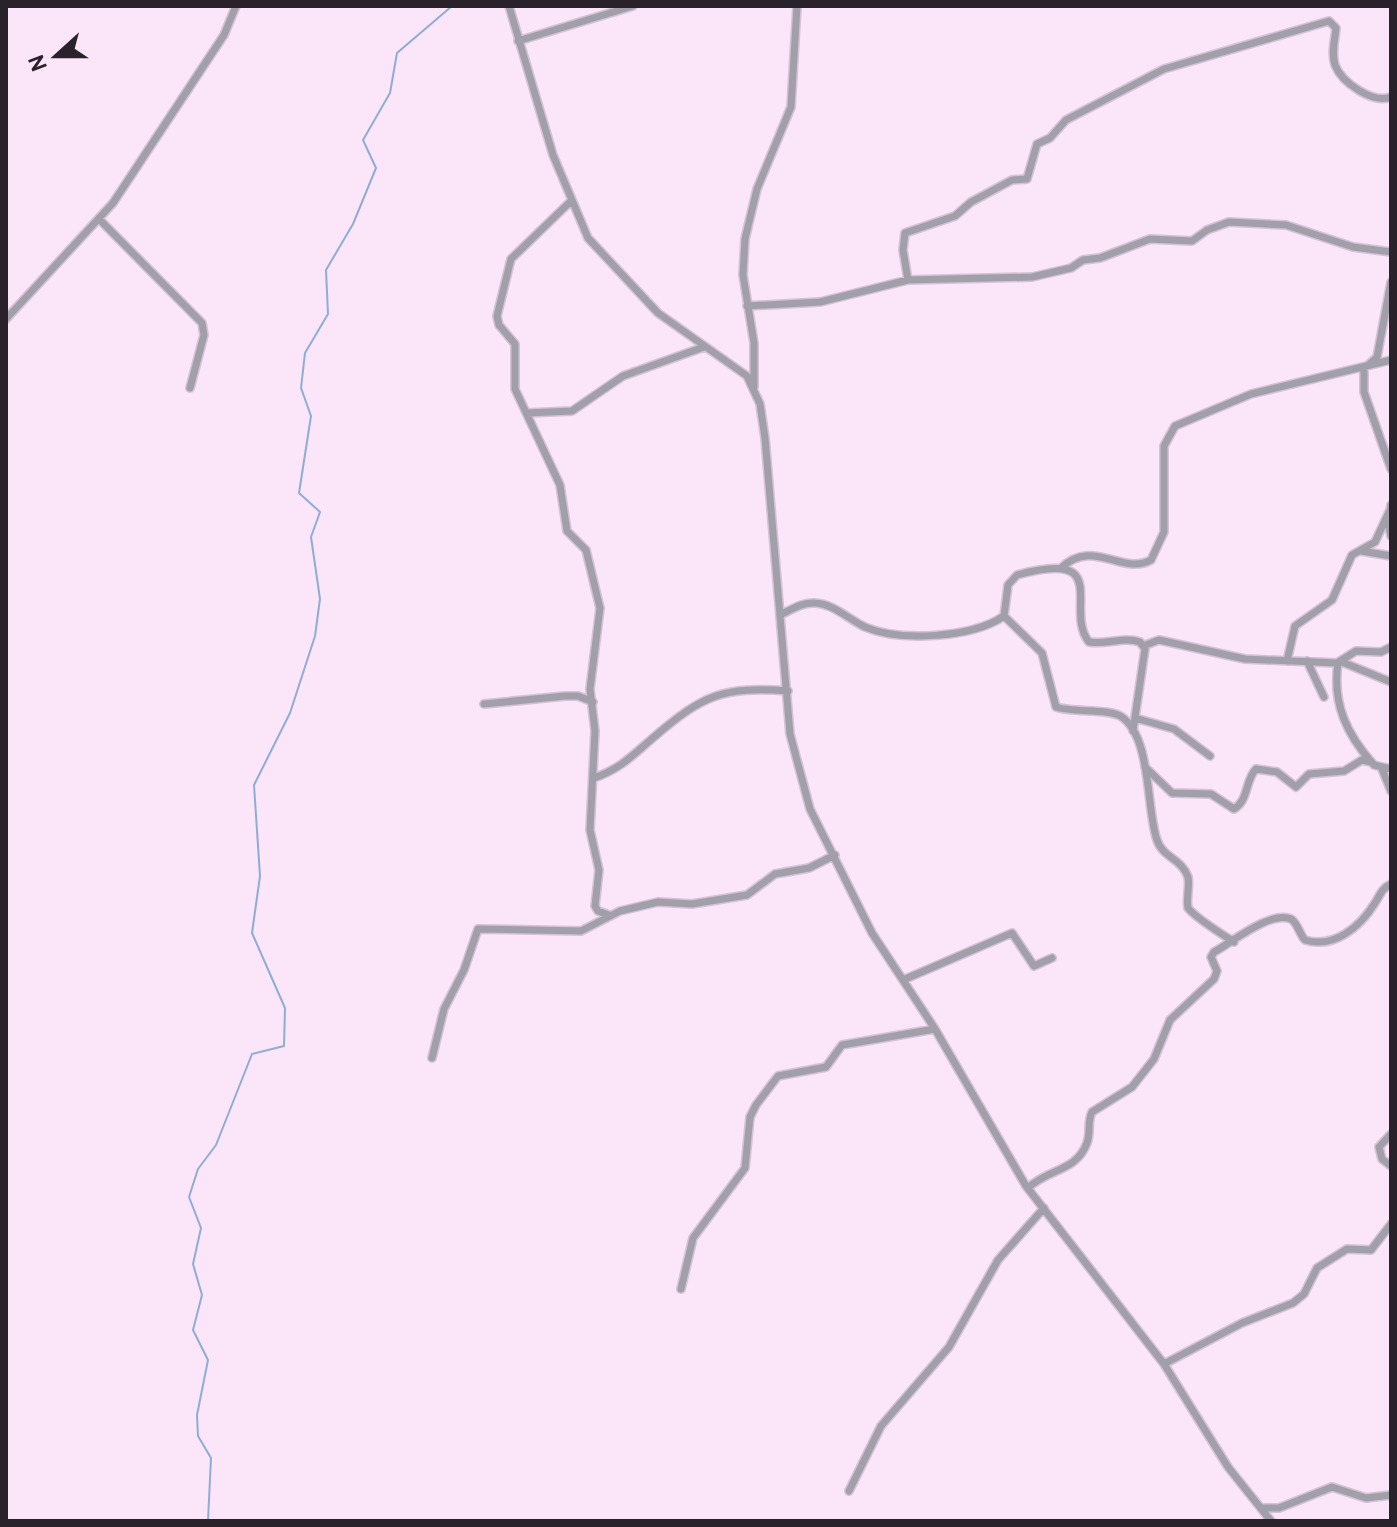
<svg xmlns="http://www.w3.org/2000/svg" width="1397" height="1527" font-family="Overpass,sans-serif">
	<style>
		.lines { fill: none; stroke-linecap: round; stroke-linejoin: round }
		.stream { stroke: #8facd5; stroke-width: 2 }
		.minor-casing { stroke: #d5c2d4; stroke-width: 10 }
		.minor { stroke: #a19faa; stroke-width: 7 }
	</style>
	<rect width="100%" height="100%" fill="#fae5f9"/>
	<g class="lines">
		<path class="stream" d="M208 1521 211 1458 198 1436 197 1415 208 1360 193 1330 202 1295 193 1264 201 1228 189 1197 198 1169 216 1145 252 1054 284 1046 285 1008 252 933 260 876 254 785 290 713 315 636 320 599 311 537 320 512 299 493 311 416 301 388 305 353 328 314 326 270 353 224 376 168 363 140 390 93 397 53 452 6"/>
		<g class="minor-casing">
			<path id="minor" d="M509 6 553 155 588 238 658 313 747 376 760 404 765 438 790 734 810 809 872 933 935 1029 1026 1186 1164 1364 1228 1467 1271 1521
				M518 41 633 6
				M570 202 511 259 497 316 499 325 515 344V389L560 485 567 531 586 550 600 608 590 689 595 731 590 830 599 870 595 906 598 911 609 915
				M99 219 202 323 204 335 190 388
				M908 280 903 250 905 233 955 216 971 202 1012 180 1027 179 1037 144 1050 138 1066 120 1164 69 1329 21 1336 28C1335 40 1331 52 1335 65 1342 83 1373 104 1391 97
				M1391 282 1377 357 1364 369V392L1391 469
				M747 306 820 302 908 280 1032 277 1071 268 1083 260 1100 258 1150 239 1192 241 1207 230 1229 222 1286 225 1353 247 1391 252
				M6 319 113 203 224 35 236 6
				M754 387V343L743 275 745 239 757 189 791 107 797 6
				M527 413 572 411 623 376 704 347
				M1391 505 1388 522 1391 536
				M1361 551 1391 556
				M1061 568C1093 537 1122 576 1151 560L1164 532V446L1175 426 1251 394 1391 360
				M780 615C791 610 802 602 815 603 834 604 848 619 865 627 900 642 972 638 1004 616L1008 585 1017 575C1115 548 1063 610 1089 642 1107 645 1124 636 1140 642L1145 649 1133 731
				M1004 616 1042 653 1056 707C1073 713 1110 708 1122 717 1152 739 1146 809 1157 840 1162 857 1182 859 1188 877 1190 887 1186 897 1188 908 1194 916 1223 935 1234 942
				M1143 646 1159 640 1245 659 1337 663 1356 651 1381 652 1391 647
				M1287 661 1295 626 1332 600 1352 555 1375 542 1389 512
				M1307 661 1324 697
				M1342 662 1391 682
				M1338 663C1332 704 1347 735 1374 765L1391 769
				M484 704 565 696H578L593 702
				M1135 718 1174 729 1210 756
				M1145 767 1172 793 1211 794 1234 809C1249 800 1245 780 1256 769L1277 772 1296 787 1309 774 1344 771 1362 760 1371 762
				M1382 769 1391 791
				M594 778C620 769 633 755 654 737 703 695 723 686 788 691
				M903 980 1012 933 1034 966 1052 958
				M432 1058 444 1009 464 970 478 929 581 931 620 911 658 902 692 904 747 895 775 874 809 868 835 855
				M1391 1134 1379 1147 1382 1159 1391 1166
				M1028 1188C1049 1168 1076 1172 1087 1143 1091 1133 1087 1122 1092 1112L1132 1087 1154 1059 1170 1020 1214 979 1217 971 1211 957 1214 952C1231 943 1271 910 1291 919 1297 922 1300 935 1305 940 1334 949 1360 927 1375 903 1380 895 1382 888 1391 884
				M681 1289 693 1238 745 1168 750 1117 756 1105 778 1076 826 1067 842 1045 935 1029
				M1164 1364 1242 1323 1293 1303 1304 1294 1317 1268 1347 1249 1371 1250 1391 1224
				M849 1491 881 1426 949 1347 998 1260 1044 1208
				M1263 1508H1279L1332 1487 1366 1498 1391 1495"/>
		</g>
		<use href="#minor" class="minor"/>
	</g>
	<rect width="1397" height="1527" fill="none" stroke="#2a222a" stroke-width="16"/>
	<g transform="translate(56 56) rotate(249)" stroke="#fae5f9" stroke-width="6" paint-order="stroke">
	<path d="M0-6L14 30L0 20L-14 30Z" fill="#2a222a"/>
	<text y="-12" font-size="22" font-weight="bold" text-anchor="middle" fill="#2a222a">N</text>
	</g>
</svg>
